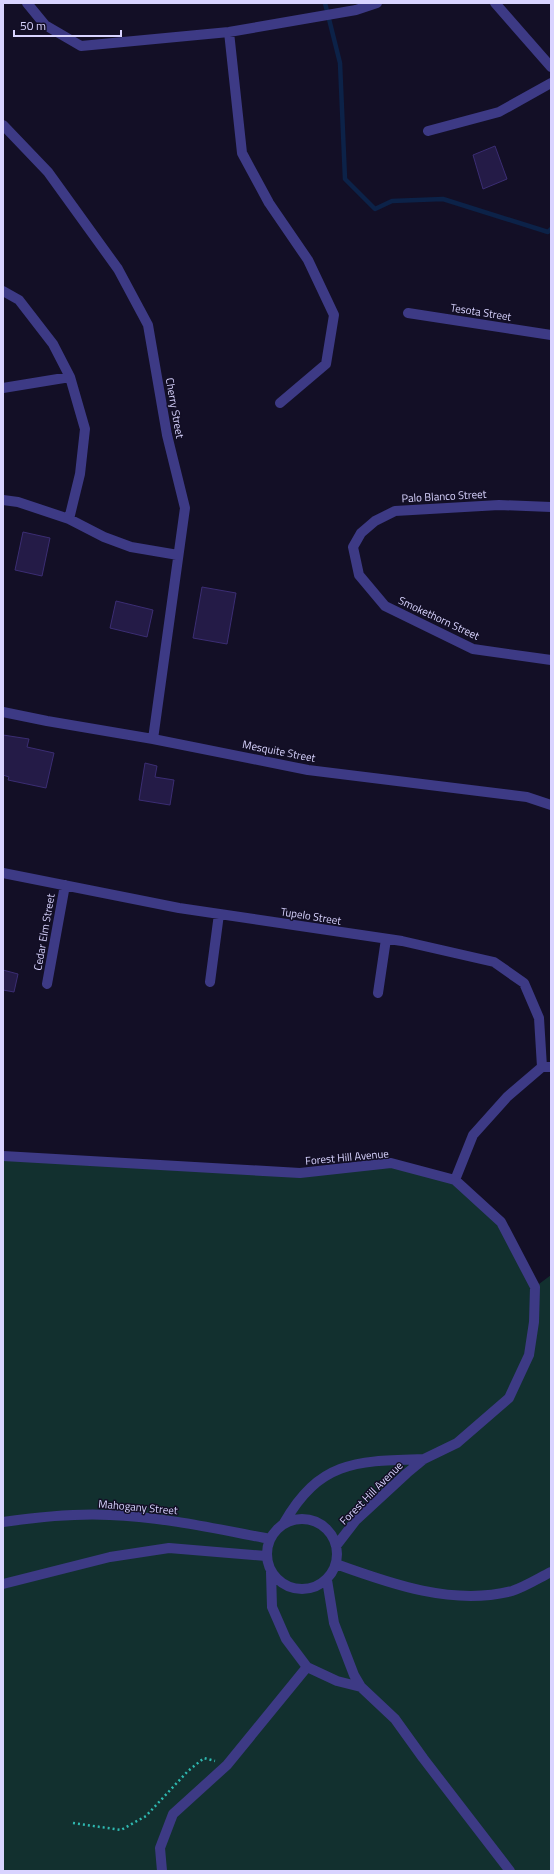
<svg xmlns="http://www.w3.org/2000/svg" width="554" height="1874" font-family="'Titillium Web',sans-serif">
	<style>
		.green { fill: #12302f }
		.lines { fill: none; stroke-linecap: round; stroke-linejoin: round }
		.stream { stroke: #0c2248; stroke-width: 4.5 }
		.building { fill: #241b47; stroke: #3b2d73 }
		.path { stroke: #2fb8b0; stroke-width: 2.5; stroke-dasharray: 2 3; stroke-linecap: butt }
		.minor { stroke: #3d3a85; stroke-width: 10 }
		.labels { text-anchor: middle; stroke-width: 3; stroke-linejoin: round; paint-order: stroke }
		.street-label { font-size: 11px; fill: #d9d4ff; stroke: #130f26 }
	</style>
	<rect width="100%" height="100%" fill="#130f26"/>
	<path class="green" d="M3 1156 300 1173 391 1163 455 1180 501 1222 535 1287 551 1275V1871H3Z"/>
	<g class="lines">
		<path class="stream" d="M325 3 340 63 345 179 375 209 392 201 443 199 548 232 551 229"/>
	</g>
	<path class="building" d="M495 146 507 179 483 189 473 155Z
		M23 532 50 538 42 576 15 570Z
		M202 587 236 593 227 644 193 638Z
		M116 601 153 610 147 637 110 628Z
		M3 735 29 739 27 747 54 753 46 788 8 780 9 777 3 775Z
		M145 763 157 766 155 777 174 780 170 805 139 800Z
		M3 970 18 974 14 992 3 990Z"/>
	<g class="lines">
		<path class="path" d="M73 1823 121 1830 146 1816 188 1771 204 1758 215 1761"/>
		<path class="minor" d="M27 3 45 25 81 46 229 32 356 10 377 3
			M495 3 551 67
			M229 32 242 153 269 203 308 260 334 315 326 364 280 403
			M3 125 48 172 118 269 148 325 167 435 185 508 153 739
			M428 131 499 112 551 83
			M3 291 19 300 53 344 70 377 85 429 80 474 69 519
			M408 313 551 335
			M3 388 70 377
			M3 500 18 502 69 519 104 537 131 547 178 555
			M551 507 499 505 395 511 375 521 361 533 353 547 359 575 385 606 473 649 551 660
			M3 712 47 721 153 739 308 770 527 797 551 805
			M3 873 179 908 402 941 494 962 524 983 539 1018 542 1067
			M210 982 219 914
			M47 984 65 885
			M378 993 386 939
			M3 1156 300 1173 391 1163 455 1180 501 1222 535 1287 534 1322 529 1355 509 1398 457 1443 424 1459 407 1473 356 1520 336 1546
			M455 1180 473 1135 507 1097 542 1067H551
			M267 1554a35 35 0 1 1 70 0a35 35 0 1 1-70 0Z
			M3 1522C38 1517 74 1513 110 1515 164 1517 217 1529 270 1539
			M284 1523C320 1460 357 1461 424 1459
			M336 1564C391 1584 453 1606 512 1591 525 1587 539 1578 551 1572
			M271 1572 272 1607 286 1639 307 1667 337 1681 361 1687
			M327 1580 334 1623 354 1675 361 1687 395 1719 423 1758 510 1871
			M3 1584 110 1557 169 1548 266 1556
			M162 1871 160 1848 173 1814 227 1765 307 1667"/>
	</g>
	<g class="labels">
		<g class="street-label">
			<text transform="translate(481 312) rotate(9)" y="4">Tesota Street</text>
			<text transform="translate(175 408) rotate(80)" y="4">Cherry Street</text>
			<text transform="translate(444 496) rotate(-3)" y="4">Palo Blanco Street</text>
			<text transform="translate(439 618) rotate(25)" y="4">Smokethorn Street</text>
			<text transform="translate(279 751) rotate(11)" y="4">Mesquite Street</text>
			<text transform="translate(311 916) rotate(9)" y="4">Tupelo Street</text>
			<text transform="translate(44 932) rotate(-80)" y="4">Cedar Elm Street</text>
			<text transform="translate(347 1157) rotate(-5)" y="4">Forest Hill Avenue</text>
			<text transform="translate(371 1493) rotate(-45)" y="4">Forest Hill Avenue</text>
			<text transform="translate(138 1507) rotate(5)" y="4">Mahogany Street</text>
		</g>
	</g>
	<rect width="554" height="1874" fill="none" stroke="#d9d4ff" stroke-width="8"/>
	<path d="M14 30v6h107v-6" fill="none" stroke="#d9d4ff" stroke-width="2"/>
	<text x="20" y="30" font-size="12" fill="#d9d4ff" stroke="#130f26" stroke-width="3" paint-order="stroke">50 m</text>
</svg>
